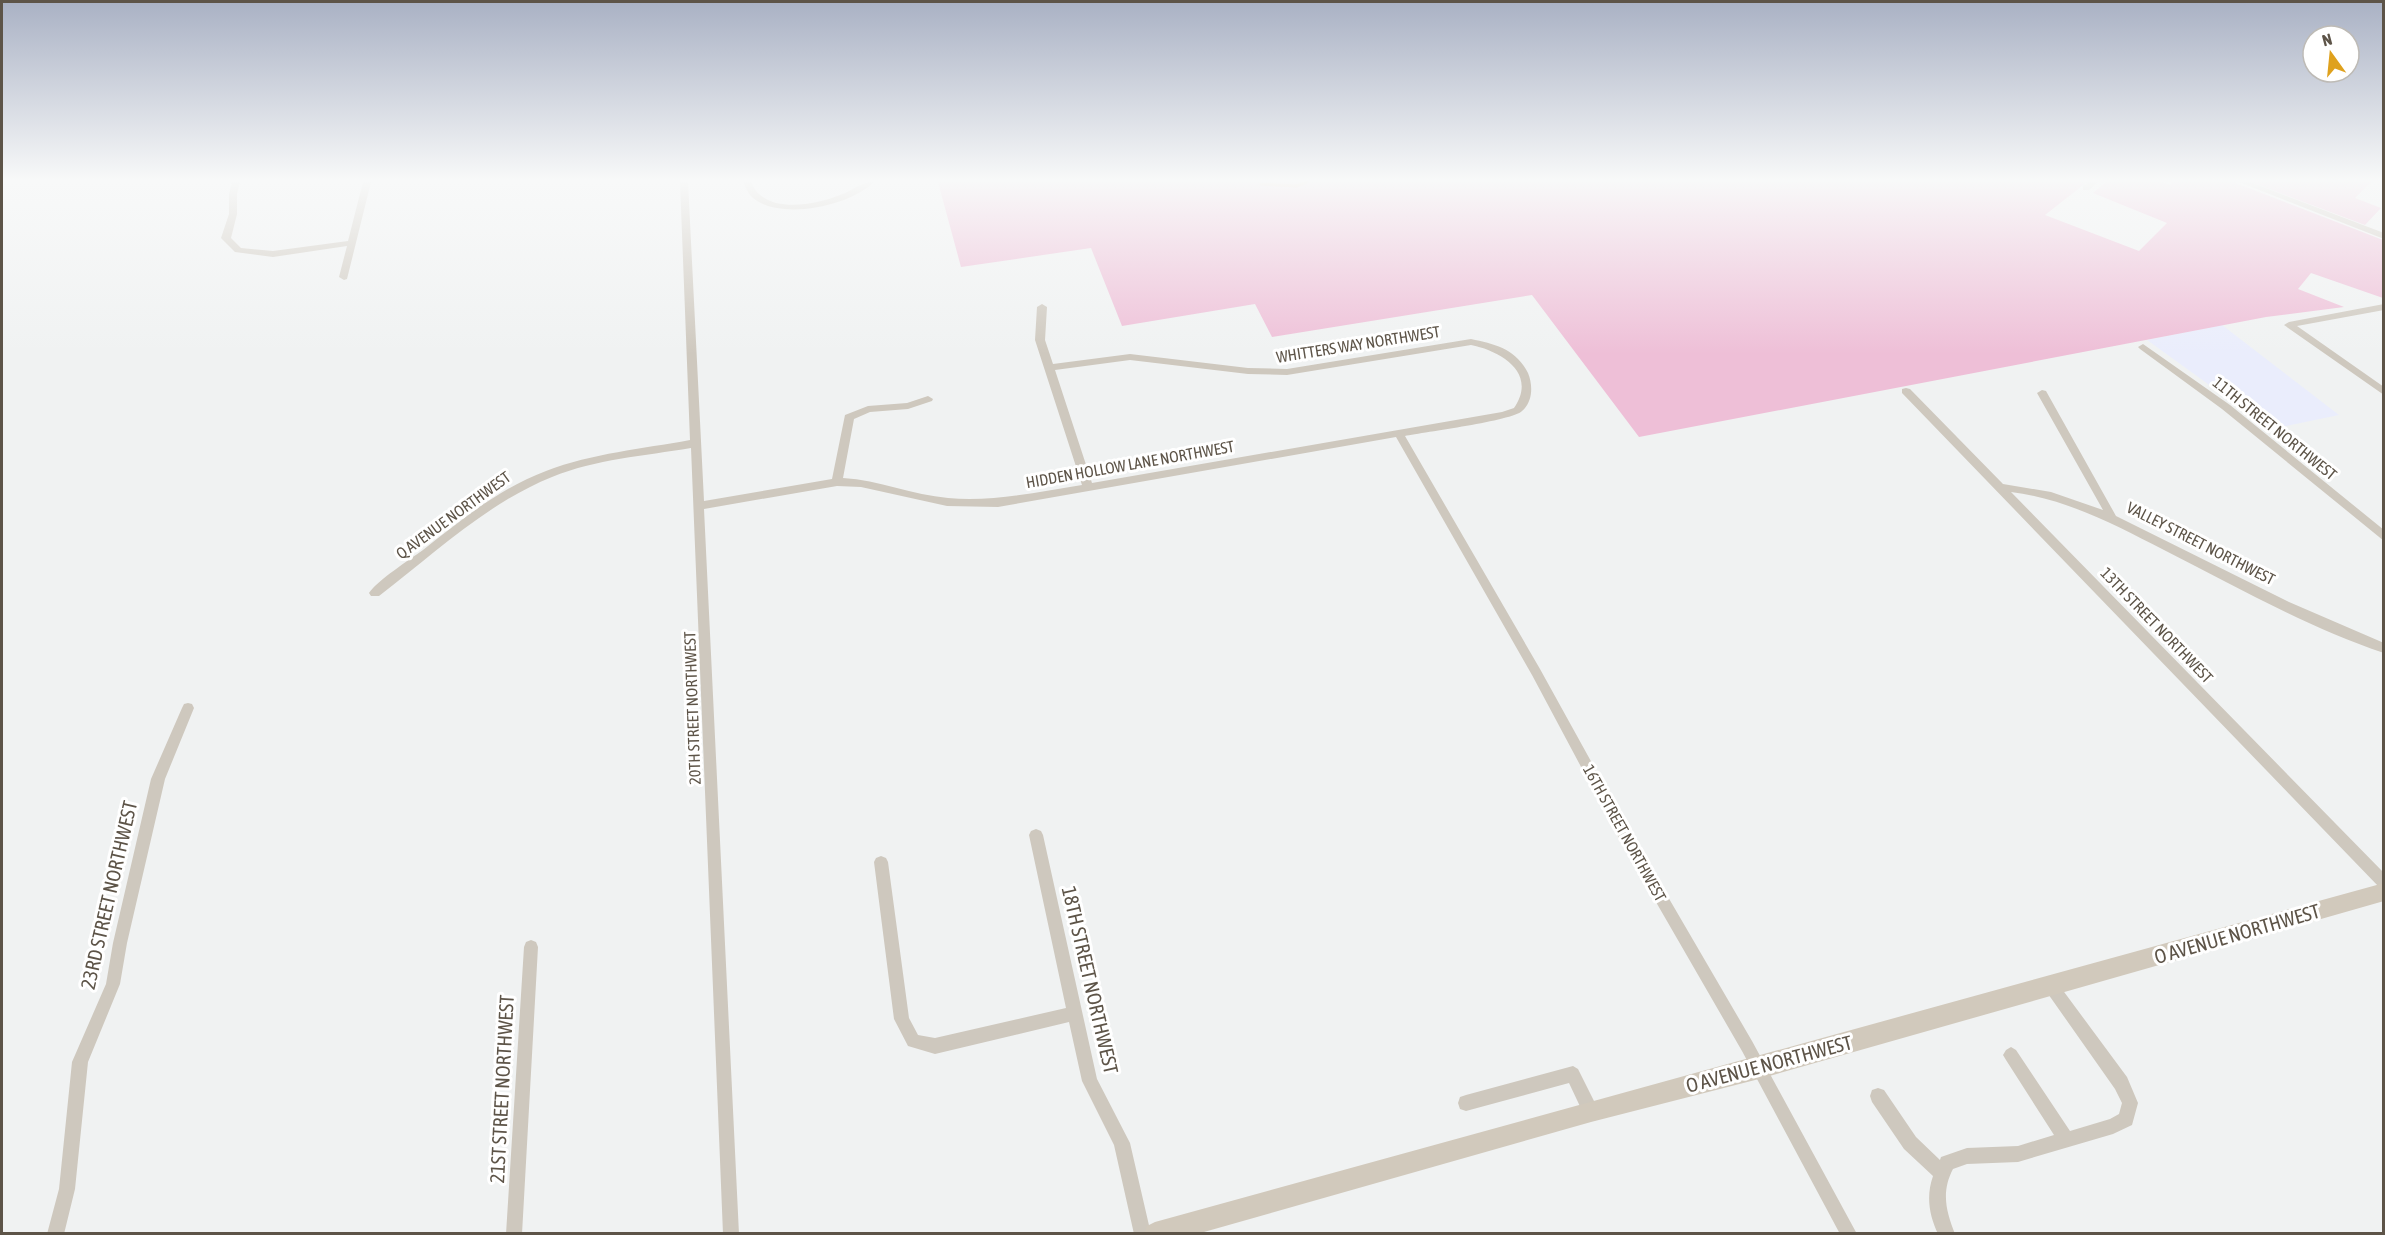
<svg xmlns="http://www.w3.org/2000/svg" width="2385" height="1235" font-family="'Asap Condensed',sans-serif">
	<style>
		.commercial { fill: #eaedfc }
		.green { fill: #eebfd7 }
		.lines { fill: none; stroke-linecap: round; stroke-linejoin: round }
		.stream { stroke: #eaac8d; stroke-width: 3 }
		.street { fill: #cec8be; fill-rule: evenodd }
		.secondary { fill: #d1c9bc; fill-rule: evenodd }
		.labels { text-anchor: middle; stroke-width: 6; stroke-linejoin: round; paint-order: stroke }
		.street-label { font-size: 16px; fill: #5d5448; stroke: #fff }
		.near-street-label { font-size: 20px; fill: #5d5448; stroke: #fff }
	</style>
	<rect width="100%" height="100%" fill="#f0f2f2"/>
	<path class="commercial" d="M2222 325 2339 415 2267 430 2237 405 2147 340Z"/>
	<path class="green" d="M938 182H2087L2045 215 2139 251 2167 223 2093 193 2106 182H2162L2170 185 2173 182H2233L2383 240V298L2311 273 2298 289 2344 307 2266 317 1639 437 1532 295 1272 337 1255 304 1122 326 1091 248 961 267Z
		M2251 182H2371L2355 198 2381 208 2365 225Z"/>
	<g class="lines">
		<path class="stream" d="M1261 184 1296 186 1307 182"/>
		<path class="street" d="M232 182H240L237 194V214L231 238 241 248 273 251 348 241 363 182H371L347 279 344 280 339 277 347 246 273 257 235 252 221 238 229 214V194Z
			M680 182H688L704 501 832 479 845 415 868 406 907 403 928 396 933 399 932 401 908 409 870 412 854 419 843 478C879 480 913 495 948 498 993 502 1037 492 1082 485L1035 340 1037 307 1042 304 1047 307 1045 340 1053 364 1130 354 1248 368 1287 369 1471 339C1495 344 1516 349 1528 373 1533 385 1533 402 1522 411 1512 421 1424 432 1405 436L1540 669 1629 830 1752 1041 1857 1234H1840L1742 1051 1619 838 1532 675 1396 437 998 507 947 506 861 487 837 486 704 509 739 1234H723L691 448C644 456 596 459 552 477 487 503 434 554 379 596H371L369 593C378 580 409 560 423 550 461 520 500 488 546 471 593 453 642 449 690 440ZM1471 345C1501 351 1538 373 1514 408L1502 412 1092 483 1055 370 1130 360 1248 374 1287 375Z
			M743 182H751C753 185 755 191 759 194 778 212 818 204 840 195 852 191 862 181 874 182 850 206 781 221 753 198 748 194 746 187 743 182Z
			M2089 182H2098L2089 190H2083V186Z
			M2239 182H2250L2384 233V239Z
			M2384 304V310L2297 326 2384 387V395L2284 325 2289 322Z
			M2143 344 2230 405 2384 530V541L2222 409 2140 349 2138 347Z
			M1906 388 1910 389 2003 484 2051 492 2103 510 2037 393 2042 390 2046 391 2116 516 2289 602 2384 643V653C2307 627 2235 586 2164 550 2115 525 2067 499 2011 492L2384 873V889L2379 887 1902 393V389Z
			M188 703 192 704 194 708 165 779 127 943 120 984 88 1062 75 1189 64 1234H47L59 1189 72 1062 106 984 113 943 151 779 182 708 184 704Z
			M1036 829 1041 831 1043 835 1097 1079 1130 1143 1151 1234H1134L1114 1145 1082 1081 1069 1022 935 1054 908 1046 894 1019 874 862 876 858 881 856 886 858 888 862 909 1018 918 1035 935 1038 1066 1008 1029 835 1031 831Z
			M531 940 536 942 538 947 522 1234H506L524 947 526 942Z
			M2051 979 2056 981 2127 1077 2138 1103 2132 1125 2113 1134 2018 1162 1967 1164 1953 1169C1941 1192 1946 1211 1955 1234H1938C1929 1215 1926 1196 1933 1176L1904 1149 1872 1102 1870 1096 1872 1090 1878 1088 1884 1090 1916 1137 1940 1160 1941 1157 1967 1148 2018 1146 2054 1135 2006 1060 2003 1055 2006 1050 2011 1047 2016 1050 2070 1131 2110 1119 2119 1114 2122 1103 2115 1089 2046 991 2044 986 2046 981Z
			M1573 1066 1578 1069 1599 1111 1597 1117 1591 1119 1585 1117 1569 1083 1466 1111 1460 1109 1458 1103 1460 1097 1466 1095Z"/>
		<path class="secondary" d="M2384 883V901L1759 1079 1591 1122 1197 1234H1144L1147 1226 1155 1222Z"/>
	</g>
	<linearGradient id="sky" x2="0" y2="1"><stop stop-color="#a9b1c4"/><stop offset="0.51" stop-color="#f8f9f9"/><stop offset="1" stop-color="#f8f9f9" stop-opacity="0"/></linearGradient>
	<rect width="2385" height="354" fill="url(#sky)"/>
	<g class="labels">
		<g class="street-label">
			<text transform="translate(1358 344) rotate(-9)" y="6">WHITTERS WAY NORTHWEST</text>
			<text transform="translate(2275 428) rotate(39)" y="6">11TH STREET NORTHWEST</text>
			<text transform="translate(1130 464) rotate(-10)" y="6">HIDDEN HOLLOW LANE NORTHWEST</text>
			<text transform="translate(453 515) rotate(-36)" y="6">Q AVENUE NORTHWEST</text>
			<text transform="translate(2201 543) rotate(27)" y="6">VALLEY STREET NORTHWEST</text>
			<text transform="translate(2157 625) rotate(46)" y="6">13TH STREET NORTHWEST</text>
			<text transform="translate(692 708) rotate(-92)" y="6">20TH STREET NORTHWEST</text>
			<text transform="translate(1625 833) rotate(61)" y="6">16TH STREET NORTHWEST</text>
		</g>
		<g class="near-street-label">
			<text transform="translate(109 895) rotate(-77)" y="7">23RD STREET NORTHWEST</text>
			<text transform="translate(2237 934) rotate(-16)" y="7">O AVENUE NORTHWEST</text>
			<text transform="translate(1090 980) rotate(77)" y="7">18TH STREET NORTHWEST</text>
			<text transform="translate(1769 1064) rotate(-15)" y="7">O AVENUE NORTHWEST</text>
			<text transform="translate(502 1089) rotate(-87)" y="7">21ST STREET NORTHWEST</text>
		</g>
	</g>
	<rect width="2385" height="1235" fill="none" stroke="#5d5448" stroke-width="6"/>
	<g transform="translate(2331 54) rotate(345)"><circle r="28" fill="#ffffff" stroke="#bebbb6" stroke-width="1.5"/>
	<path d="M0-4.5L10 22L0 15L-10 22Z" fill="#dfa11d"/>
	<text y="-9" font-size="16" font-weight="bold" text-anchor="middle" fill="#5d5448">N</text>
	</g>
</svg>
